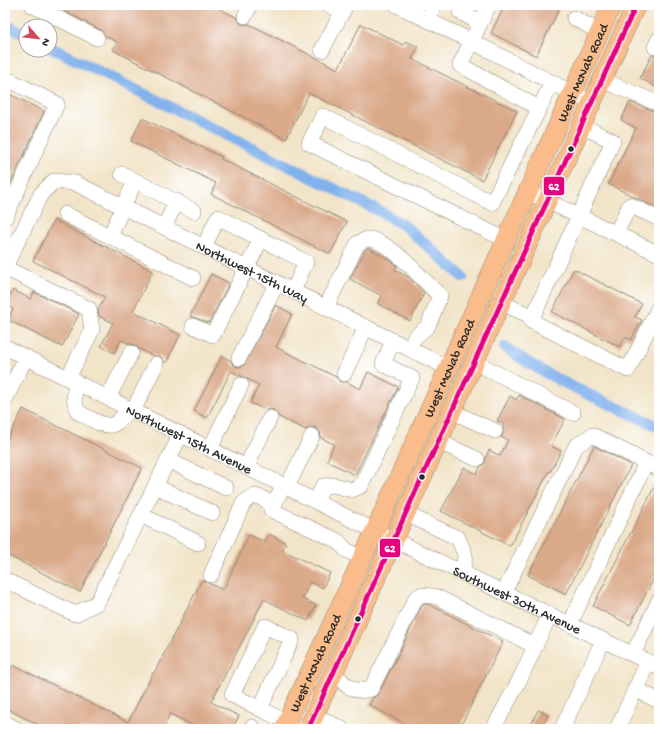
<svg xmlns="http://www.w3.org/2000/svg" width="664" height="734" font-family="'Gochi Hand',sans-serif">
	<style>
		.lines { fill: none; stroke-linecap: round; stroke-linejoin: round }
		.canal { stroke: #82b2ed; stroke-width: 11 }
		.building { fill: #daa989 }
		.minor-casing { stroke: #8e887a; stroke-width: 16 }
		.major-casing { stroke: #8e887a; stroke-width: 20 }
		.minor { stroke: #fff; stroke-width: 15 }
		.major { stroke: #f9bc8a; stroke-width: 19 }
		.bus-1-casing { stroke: #fff; stroke-width: 8 }
		.bus-1 { stroke: #e5007d; stroke-width: 5 }
		.bus-dot { fill: #2b2b2b; stroke: #fff; stroke-width: 1.5 }
		.labels { text-anchor: middle; stroke-width: 3.5; stroke-linejoin: round; paint-order: stroke }
		.street-label { font-size: 14px; fill: #2b2b2b; stroke: #fff }
		.line-badge { stroke: #fff; stroke-width: 1.5 }
		.badge-label { font-size: 11px; text-anchor: middle; font-weight: bold; fill: #fff }
	</style>
	<rect width="100%" height="100%" fill="#fff"/>
	<filter id="ink" filterUnits="userSpaceOnUse"><feTurbulence type="fractalNoise" baseFrequency=".025" numOctaves="2"/><feDisplacementMap in="SourceGraphic" scale="8" xChannelSelector="R" yChannelSelector="G"/><feConvolveMatrix kernelMatrix="1 2 1 2 8 2 1 2 1" color-interpolation-filters="sRGB"/></filter>
	<filter id="wash" filterUnits="userSpaceOnUse"><feTurbulence type="fractalNoise" baseFrequency=".012" numOctaves="4" result="noise"/><feDisplacementMap in="SourceGraphic" scale="16" xChannelSelector="R" yChannelSelector="G"/><feGaussianBlur stdDeviation="0.9" result="paint"/><feColorMatrix in="noise" values="0 0 0 0 0 0 0 0 0 0 0 0 0 0 0 0 0 1.4 0 .05"/><feComposite in="paint" operator="in"/></filter>
	<g filter="url(#wash)">
		<rect width="100%" height="100%" fill="#f2e4c8"/>
		<g class="lines">
			<path class="canal" d="M5 24 26 35
				M50 47 383 213 406 227 463 277
				M505 347C551 381 607 402 659 427"/>
		</g>
		<g id="blocks">
			<path class="building" d="M68 5H212L236 17 241 24 245 25 249 24 338 69 361 24 403 45 406 41 418 47 412 59 517 111 482 180 309 93 286 139 113 50 117 42 105 36 101 30 64 11Z
				M505 5H561L536 56 491 33Z
				M652 55H659V89L640 78Z
				M5 92 44 111 5 196Z
				M630 102 659 113V209L608 184 636 128 621 120Z
				M142 118 222 157 221 159 347 222 330 254 211 194 216 183 131 141Z
				M54 220 153 271 133 311 180 335 166 363 160 356H153L139 349 135 345 130 344 121 340 114 353 101 346 113 323 99 316 98 310 105 297 33 261Z
				M368 248 390 260 397 266 395 270 408 277 424 293 410 321 378 304 382 296 350 279 365 250Z
				M574 269 642 304 635 317 642 320 631 340 625 337 620 347 552 312Z
				M211 274 229 283 209 323 190 316Z
				M13 290 31 299 34 292 79 314 62 347 8 320 13 309 5 304Z
				M276 305 292 314 276 347 336 377 340 382H347L360 389 368 372 398 387 355 475 327 461 334 444 321 438 320 431 316 428 311 427 306 430 279 417 274 410 270 409 266 410 250 403 259 385 231 371 207 418 194 411 222 356 230 360 232 363 235 366 240 367 244 365Z
				M519 395 565 419 551 446 561 451 550 472 549 471 510 546 441 511 464 467 477 474 480 467 485 463 486 457 489 450 500 456 508 440 501 437 503 434V427L504 424 497 421 510 396 516 400Z
				M23 409 142 468 80 592 5 554V444Z
				M594 446 631 465 566 594 528 575Z
				M659 478V568L630 625 593 606Z
				M269 534 286 543 282 550 330 573 323 588 310 582 302 599 316 605 308 621 264 599 211 702 239 716 232 729H200L170 714 163 729H47L5 708V680L13 665 128 722 153 673H154L202 580 223 590 249 535 265 542Z
				M423 604 430 605 503 642 459 729H415L369 705 373 698 379 693Z
				M538 710 548 715 541 729H529Z"/>
		</g>
	</g>
	<g filter="url(#ink)">
		<use href="#blocks" fill-opacity="0" stroke="#8e887a" stroke-width="1"/>
		<g class="lines">
			<g class="minor-casing">
				<g id="minor">
					<path d="M32 5 97 38"/>
					<path d="M329 5 343 11"/>
					<path d="M397 5 471 41 592 103"/>
					<path d="M464 5 460 12 480 23"/>
					<path d="M489 5 460 65 539 108"/>
					<path d="M245 16 250 5"/>
					<path d="M574 18 600 32"/>
					<path d="M427 19 435 5"/>
					<path d="M655 47 659 39"/>
					<path d="M322 50 346 5"/>
					<path d="M5 78 57 104 5 218"/>
					<path d="M602 80 659 104"/>
					<path d="M582 126 613 141 531 321 628 370 659 307"/>
					<path d="M122 174 194 211"/>
					<path d="M528 192 659 254"/>
					<path d="M65 214 193 278"/>
					<path d="M164 227 177 201"/>
					<path d="M616 233 630 205 659 219"/>
					<path d="M110 236 135 181"/>
					<path d="M506 240 309 143 323 116 492 203 552 83"/>
					<path d="M204 247 218 217 306 262 293 291"/>
					<path id="s1" d="M5 267 41 194 54 181 75 183 448 368"/>
					<path d="M5 268 89 309 92 330 68 378"/>
					<path d="M502 303 533 317"/>
					<path d="M326 307 358 243C361 242 364 240 367 239 388 238 425 282 440 296L428 326 415 337 409 348"/>
					<path d="M193 326 213 335 261 239"/>
					<path id="s2" d="M5 347 375 531 659 667"/>
					<path d="M239 358 277 283"/>
					<path d="M475 362 573 413"/>
					<path d="M344 374 366 327"/>
					<path d="M76 382C74 393 73 401 78 412 100 423 113 437 128 408"/>
					<path d="M108 398 131 353"/>
					<path d="M5 400 26 357"/>
					<path d="M133 411 156 364"/>
					<path d="M453 412 495 431"/>
					<path d="M439 442 477 459"/>
					<path d="M210 449 241 385"/>
					<path d="M168 460 226 488"/>
					<path d="M246 467 270 418"/>
					<path d="M284 485 271 510 338 541 346 550 362 558"/>
					<path d="M155 486 212 513"/>
					<path d="M287 487 312 436"/>
					<path d="M316 501 323 486 334 485 352 490 361 486 412 378 383 364 393 341"/>
					<path d="M406 514 458 538 465 555 463 572"/>
					<path d="M141 515 198 543"/>
					<path d="M211 575 243 504C255 490 260 498 274 505"/>
					<path d="M5 580 75 614 97 603 181 434"/>
					<path d="M504 592 576 446 592 435 659 469"/>
					<path d="M570 624 646 463"/>
					<path d="M633 654 659 601"/>
					<path d="M334 672C344 685 354 694 371 689L416 598 421 595 433 596 439 598 535 646"/>
					<path d="M635 689 659 701"/>
					<path d="M260 709 292 639 265 626 232 695 287 722"/>
					<path d="M314 715 342 729"/>
					<path d="M5 723 17 729"/>
					<path d="M252 729V727"/>
					<path d="M493 729 520 679 550 614"/>
					<path d="M562 729 603 640"/>
					<path d="M617 729 648 662"/>
				</g>
			</g>
			<g class="major-casing">
				<g id="major">
					<path id="s3" d="M284 729 375 531 612 5"/>
					<path d="M308 729 636 5"/>
				</g>
			</g>
			<use href="#minor" class="minor"/>
			<use href="#major" class="major"/>
			<g class="bus-1-casing">
				<path id="bus-1" d="M308 729 636 5"/>
			</g>
			<use href="#bus-1" class="bus-1"/>
		</g>
	</g>
	<g class="bus-dot">
		<circle cx="571" cy="149" r="3.5"/>
		<circle cx="422" cy="477" r="3.5"/>
		<circle cx="358" cy="619" r="3.5"/>
	</g>
	<g class="labels">
		<g class="street-label">
			<text dy="5" stroke="none"><textPath href="#s3" startOffset="721">West McNab Road</textPath></text>
			<text dy="5" stroke="none"><textPath href="#s1" startOffset="319">Northwest 15th Way</textPath></text>
			<text dy="5" stroke="none"><textPath href="#s3" startOffset="397">West McNab Road</textPath></text>
			<text dy="5" stroke="none"><textPath href="#s2" startOffset="206">Northwest 15th Avenue</textPath></text>
			<text dy="5" stroke="none"><textPath href="#s2" startOffset="571">Southwest 30th Avenue</textPath></text>
			<text dy="5" stroke="none"><textPath href="#s3" startOffset="73">West McNab Road</textPath></text>
		</g>
	</g>
	<g class="line-badge">
		<rect x="543" y="176" width="22" height="20" rx="4" fill="#e5007d"/>
		<rect x="379" y="538" width="22" height="20" rx="4" fill="#e5007d"/>
	</g>
	<g class="badge-label">
		<text x="554" y="190">62</text>
		<text x="390" y="552">62</text>
	</g>
	<rect width="664" height="734" fill="none" stroke="#fff" stroke-width="20"/>
	<g transform="translate(38 38) rotate(118)"><circle r="19" fill="#ffffff" stroke="#aaaaaa"/>
	<path d="M0-3L7 15L0 10L-7 15Z" fill="#d1495b"/>
	<text y="-6" font-size="11" font-weight="bold" text-anchor="middle" fill="#2b2b2b">N</text>
	</g>
</svg>
